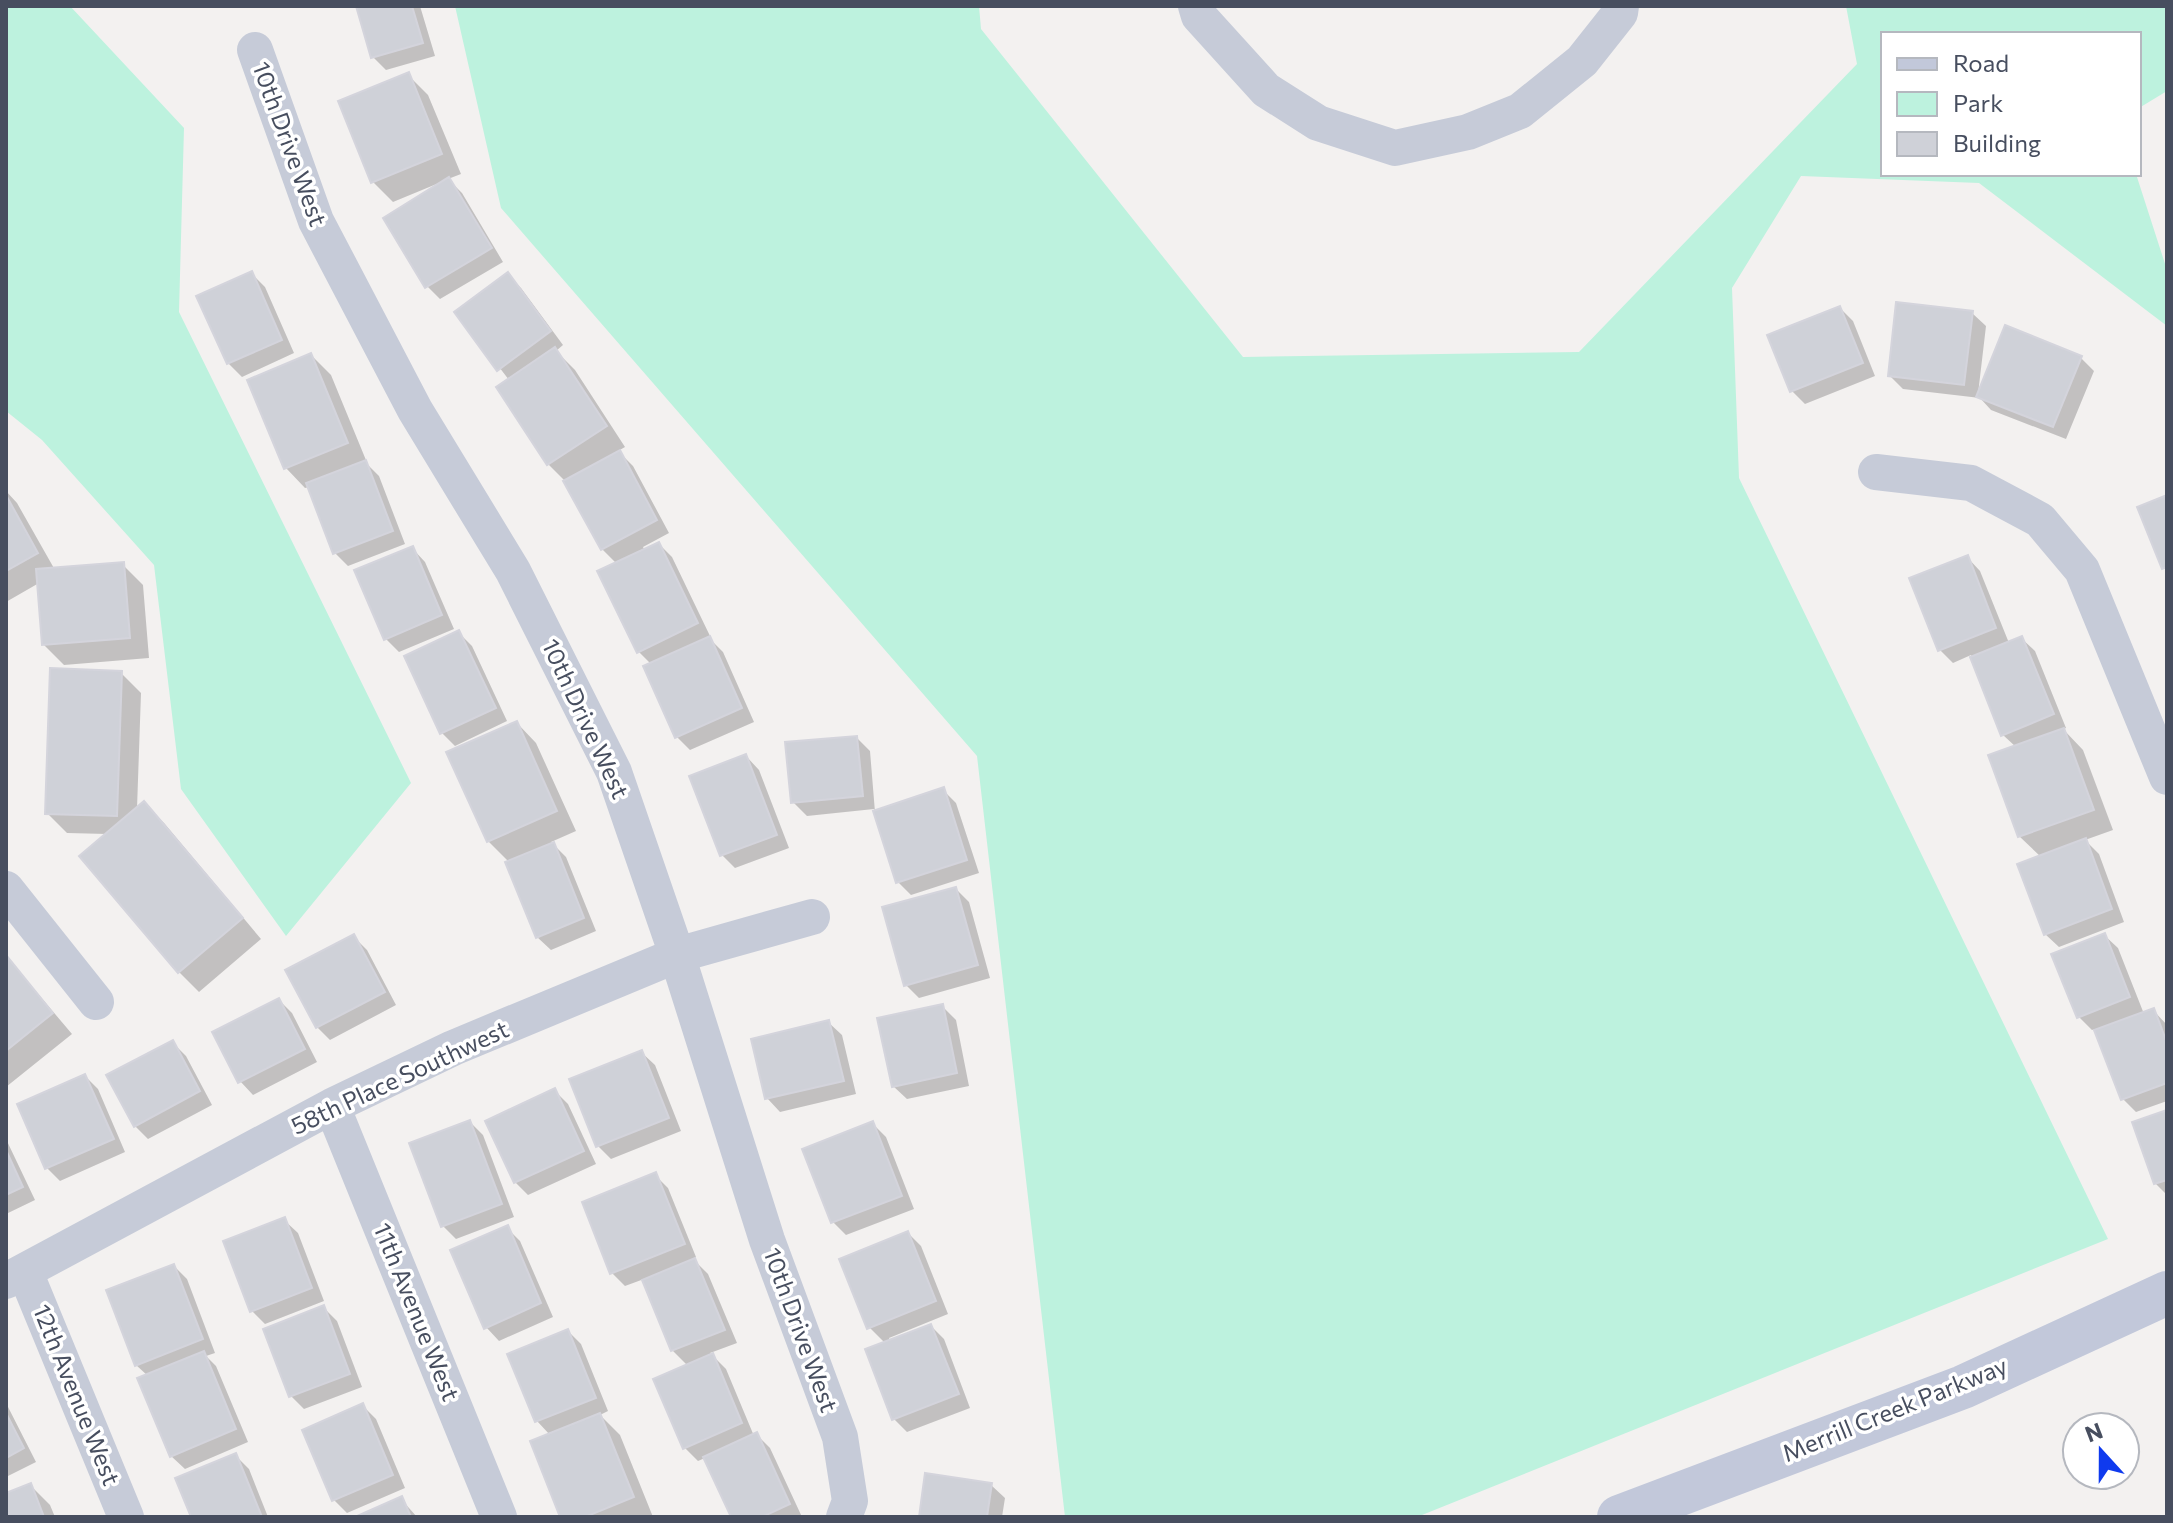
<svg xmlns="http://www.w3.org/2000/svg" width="2173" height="1523" font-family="Commissioner,sans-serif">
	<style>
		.green { fill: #bdf2de }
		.shadow { fill: #0003 }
		.building { fill: #cfd1d8; stroke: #d4d4dc; stroke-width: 2 }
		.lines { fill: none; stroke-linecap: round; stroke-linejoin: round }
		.street { stroke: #c6cbd8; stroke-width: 36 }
		.secondary { stroke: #c2c8da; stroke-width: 44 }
		.labels { text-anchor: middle; stroke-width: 7; stroke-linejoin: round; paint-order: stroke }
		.street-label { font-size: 24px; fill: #474e5f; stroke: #fff }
	</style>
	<rect width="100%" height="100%" fill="#f3f1f0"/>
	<path class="green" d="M6 6H70L184 128 179 312 411 783 286 936 181 789 154 565 42 440 6 411Z
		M455 6H979L981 29 1243 357 1579 352 1857 64 1846 6H2167V91L2139 108V34H1883V174H2136L2167 270V326L1979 183 1801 176 1732 288 1739 478 2108 1239 1417 1517H1065L977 756 501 208Z"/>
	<path class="shadow" d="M358 6H420L435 56 386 70 373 57Z
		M408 75 428 95 461 174 448 179 462 193 503 262 440 299 427 286 439 183 393 202 373 182Z
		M252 274 265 287 294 353 242 377 228 363Z
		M508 275 521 288 563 345 556 351 575 370 625 447 618 451 633 466 669 533 643 547 645 551 659 544 672 557 710 636 708 637 723 652 754 722 690 750 676 736 651 664 638 651 617 564 602 549 565 481 548 464 509 380 457 312Z
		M1840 308 1853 321 1875 376 1805 404 1792 391Z
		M1972 313 1986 326 1978 394 2081 358 2094 371 2066 439 1991 410 1980 398 1903 389 1890 376Z
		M311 355 331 375 368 465 379 476 405 544 348 566 335 553 309 487 305 488 286 468Z
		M6 491 17 503 55 570 123 565 143 585 149 658 64 665 44 645 39 583 6 602Z
		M412 548 425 562 454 629 399 652 386 639Z
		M1967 557 1980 571 2009 643 2021 638 2035 651 2066 728 2063 729 2083 750 2113 830 2085 840 2099 854 2124 922 2059 947 2045 934 2041 857 2019 836 2016 747 2003 735 1971 655 1953 663 1939 649Z
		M458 632 472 646 507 721 455 746 442 733Z
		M121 673 141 693 137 809 144 804 164 823 261 939 199 992 179 972 107 834 67 833 47 813Z
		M517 723 536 743 576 831 551 842 566 857 596 931 551 950 537 937 509 862 488 841Z
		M857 738 870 751 875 812 943 790 956 803 979 873 911 895 898 882 874 809 807 816 793 802Z
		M746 756 759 770 789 848 735 868 722 855Z
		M956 889 969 902 990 978 919 998 906 985Z
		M2104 935 2118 948 2144 1014 2153 1010 2167 1025V1101L2136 1112 2123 1099 2096 1029 2092 1030 2079 1017Z
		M354 937 367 950 396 1005 330 1040 317 1027Z
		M6 956 72 1034 6 1087Z
		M279 1000 292 1013 317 1062 253 1095 240 1081Z
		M943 1007 956 1020 969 1086 907 1099 893 1086Z
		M828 1022 842 1035 856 1094 780 1112 767 1098Z
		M172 1042 186 1056 212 1105 148 1139 135 1126Z
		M641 1052 655 1065 681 1131 611 1159 598 1146Z
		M85 1076 98 1089 125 1152 60 1181 47 1168Z
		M555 1091 568 1104 596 1164 528 1195 515 1182Z
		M2167 1112V1195L2155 1183Z
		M470 1122 483 1135 514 1217 456 1239 443 1226Z
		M873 1124 886 1137 914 1209 846 1235 833 1222Z
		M6 1139 35 1200 6 1214Z
		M655 1175 668 1188 696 1257 693 1259 708 1274 737 1343 710 1353 726 1369 754 1436 757 1435 770 1448 802 1517H733L705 1458 698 1461 685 1448 688 1366 672 1350 644 1279 625 1286 612 1273Z
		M284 1220 298 1233 324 1301 265 1324 252 1311Z
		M507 1228 520 1241 553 1317 499 1341 486 1327Z
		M908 1233 921 1246 948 1314 889 1338 890 1341 931 1326 944 1339 970 1408 907 1432 894 1419 885 1343 869 1327Z
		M174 1266 187 1279 215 1353 206 1356 216 1366 248 1442 185 1469 171 1456 148 1376 136 1365Z
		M324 1308 337 1321 362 1387 304 1409 291 1396Z
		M568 1331 581 1344 608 1411 600 1415 620 1435 653 1517H562L550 1435 537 1421Z
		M6 1403 36 1462 6 1477Z
		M363 1406 376 1419 405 1488 347 1513 334 1500Z
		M236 1456 249 1469 268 1517H193Z
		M30 1485 50 1505 55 1517H6V1495Z
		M991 1485 1005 1498 1002 1517H921Z
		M401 1499 417 1517H360Z"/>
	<path class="building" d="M356 6H412L423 43 371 58Z
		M409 72 442 154 371 183 338 101Z
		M449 177 492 248 425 288 383 218Z
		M252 271 282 340 227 364 196 296Z
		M508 272 551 331 497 371 454 312Z
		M1896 302 1973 311 1964 385 1888 376Z
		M1840 306 1863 363 1790 392 1767 335Z
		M2005 325 2082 356 2053 427 1976 397Z
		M555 347 607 426 547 465 496 387Z
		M311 353 348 443 284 469 247 380Z
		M620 450 657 520 601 550 563 481Z
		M366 460 393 531 333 554 306 483Z
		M6 495 38 553 6 571Z
		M2167 495V567L2162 569 2137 507Z
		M659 542 698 623 637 653 597 571Z
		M413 546 442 615 384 640 354 570Z
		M1968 555 1996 628 1938 651 1909 578Z
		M124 562 130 638 42 645 36 569Z
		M459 630 496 708 440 734 404 656Z
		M710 636 742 708 675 738 643 666Z
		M2022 636 2054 714 2001 736 1970 657Z
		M50 668 122 671 117 816 45 814Z
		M517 721 557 811 487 842 446 752Z
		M2064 728 2094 810 2018 837 1988 755Z
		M857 736 863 796 791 803 785 742Z
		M746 754 777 835 720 856 689 776Z
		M944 787 967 860 896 883 873 811Z
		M144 801 243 918 178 973 79 856Z
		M2086 838 2112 909 2044 935 2017 864Z
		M554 842 584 918 536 938 505 862Z
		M956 887 978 965 904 986 882 907Z
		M2105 933 2130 997 2077 1018 2051 954Z
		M354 934 385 992 316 1028 285 970Z
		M6 955 53 1013 6 1051Z
		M279 998 305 1049 238 1083 212 1032Z
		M943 1004 957 1073 892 1087 877 1018Z
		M2154 1008 2167 1043V1083L2121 1100 2094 1030Z
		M829 1020 844 1081 765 1099 751 1039Z
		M173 1040 200 1091 134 1127 106 1075Z
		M642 1050 669 1118 596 1147 569 1079Z
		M85 1074 114 1139 45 1169 17 1104Z
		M555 1088 584 1151 514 1183 485 1121Z
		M2167 1110V1180L2154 1184 2132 1122Z
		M470 1120 502 1204 441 1227 409 1143Z
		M873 1121 902 1196 831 1223 802 1149Z
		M6 1150 23 1187 6 1195Z
		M656 1172 685 1244 610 1274 582 1202Z
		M285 1217 312 1288 250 1312 223 1241Z
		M508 1225 541 1303 484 1329 450 1250Z
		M908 1231 936 1301 867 1329 839 1259Z
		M695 1258 725 1330 671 1351 642 1280Z
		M174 1264 203 1339 135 1366 106 1290Z
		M324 1305 350 1374 289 1397 263 1329Z
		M931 1324 959 1394 892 1420 865 1349Z
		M568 1329 596 1398 535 1422 507 1354Z
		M204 1351 236 1429 170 1457 137 1378Z
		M713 1353 742 1423 683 1449 653 1379Z
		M363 1403 393 1475 332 1501 302 1430Z
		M6 1413 24 1448 6 1458Z
		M600 1413 634 1497 585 1517H560L530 1441Z
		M757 1432 790 1504 762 1517H731L703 1457Z
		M236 1453 262 1517H191L175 1478Z
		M925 1473 992 1483 987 1517H919Z
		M31 1483 44 1517H6V1493Z
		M402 1496 411 1517H355Z"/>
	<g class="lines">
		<path class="street" d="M1196 6 1199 16 1266 90 1318 123 1395 148 1468 132 1520 111 1582 61 1620 13 1621 6
			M255 50 316 221 415 410 513 571 614 772 677 955 767 1240 840 1437 850 1501 844 1517
			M1876 472 1971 483 2040 520 2082 570 2167 777
			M6 889 96 1002
			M332 1106 499 1517
			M25 1272 126 1517
			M6 1281 332 1106 453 1048 677 955 812 917"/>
		<path class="secondary" d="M1619 1517 1963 1387 2167 1293"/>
	</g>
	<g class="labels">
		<g class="street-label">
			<text transform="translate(289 144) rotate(70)" y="8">10th Drive West</text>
			<text transform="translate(585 719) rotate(65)" y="8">10th Drive West</text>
			<text transform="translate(400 1078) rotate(-25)" y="8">58th Place Southwest</text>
			<text transform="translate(416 1312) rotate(68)" y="8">11th Avenue West</text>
			<text transform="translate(800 1330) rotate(70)" y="8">10th Drive West</text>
			<text transform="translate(76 1395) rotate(68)" y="8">12th Avenue West</text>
			<text transform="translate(1895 1410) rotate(-22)" y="8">Merrill Creek Parkway</text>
		</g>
	</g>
	<rect width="2173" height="1523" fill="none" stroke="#474e5f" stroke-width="16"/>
	<rect x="1881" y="32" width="260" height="144" fill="#ffffff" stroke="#b5b8bf" stroke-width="2"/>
	<rect x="1897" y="58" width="40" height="12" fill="#c2c8da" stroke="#b5b8bf" stroke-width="2"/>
	<text x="1953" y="72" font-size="24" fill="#474e5f">Road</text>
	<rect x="1897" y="92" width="40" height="24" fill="#bdf2de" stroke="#b5b8bf" stroke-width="2"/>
	<text x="1953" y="112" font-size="24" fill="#474e5f">Park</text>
	<rect x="1897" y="132" width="40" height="24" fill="#cfd1d8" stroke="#b5b8bf" stroke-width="2"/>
	<text x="1953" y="152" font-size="24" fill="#474e5f">Building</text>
	<g transform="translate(2101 1451) rotate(339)"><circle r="38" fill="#ffffff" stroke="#b5b8bf" stroke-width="2"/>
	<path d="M0-6L14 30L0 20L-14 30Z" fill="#0f3aee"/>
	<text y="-12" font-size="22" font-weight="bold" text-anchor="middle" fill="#474e5f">N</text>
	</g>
</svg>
